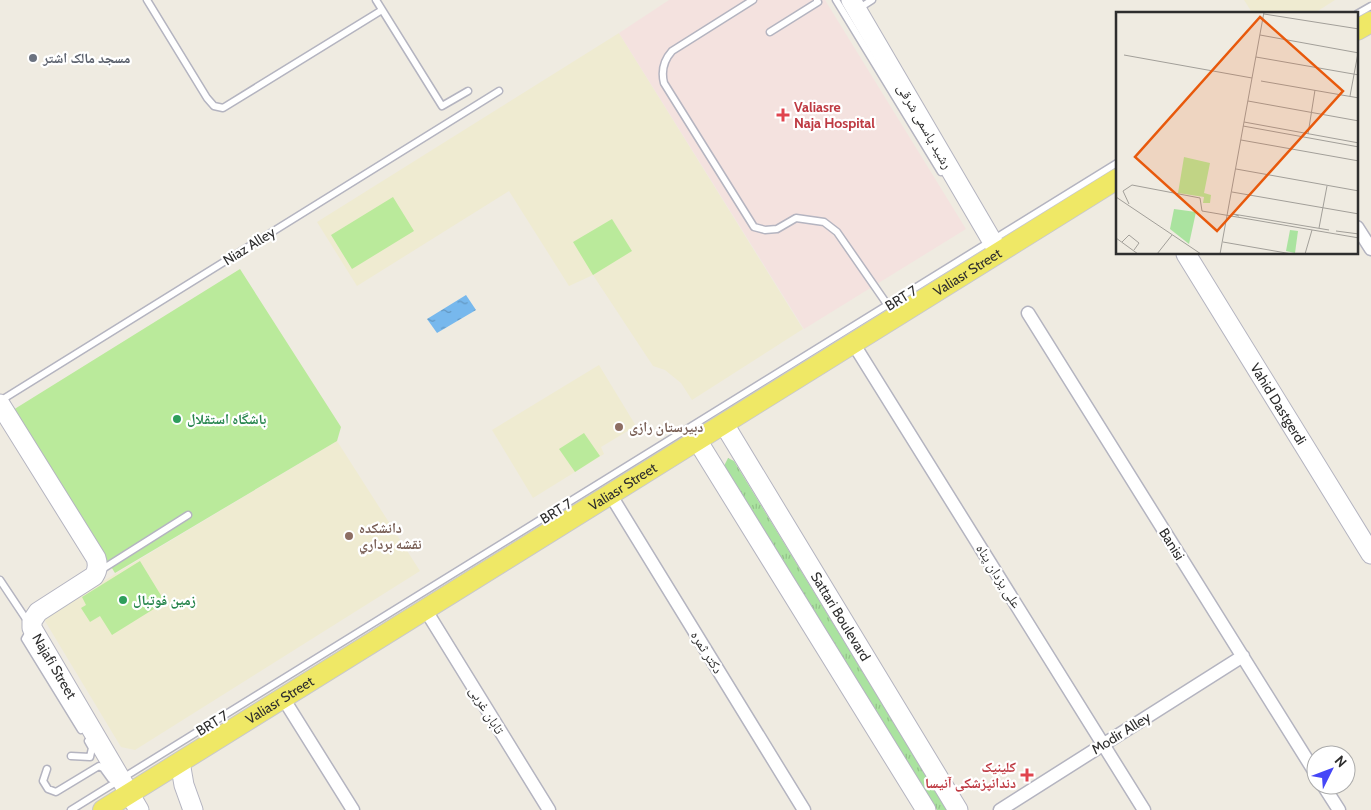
<svg xmlns="http://www.w3.org/2000/svg" width="1371" height="810" font-family="Cabin,'Noto Naskh Arabic',sans-serif">
	<style>
		.education { fill: #efebd1 }
		.medical { fill: #f4e2df }
		.grass { fill: url(#grass-tufts) }
		.pitch { fill: #baea9b }
		.water { fill: url(#water-ripples) }
		.lines { fill: none; stroke-linecap: round; stroke-linejoin: round }
		.lane-casing { stroke: #b4b4c0; stroke-width: 9 }
		.street-casing { stroke: #b4b4c0; stroke-width: 15 }
		.secondary-casing { stroke: #b4b4c0; stroke-width: 21 }
		.primary-casing { stroke: #c9c9c9; stroke-width: 22 }
		.lane { stroke: #fff; stroke-width: 6 }
		.street { stroke: #fff; stroke-width: 12 }
		.secondary { stroke: #fff; stroke-width: 19 }
		.primary { stroke: #efe866; stroke-width: 20 }
		.worship-dot { fill: #6b7280; stroke: #fff; stroke-width: 2 }
		.health-dot { fill: #e0444e; stroke: #fff; stroke-width: 2 }
		.leisure-dot { fill: #2e9e5b; stroke: #fff; stroke-width: 2 }
		.education-dot { fill: #8d6e63; stroke: #fff; stroke-width: 2 }
		.labels { text-anchor: middle; stroke-width: 4.5; stroke-linejoin: round; paint-order: stroke }
		.worship-label { font-size: 14px; font-weight: bold; fill: #5b616d; stroke: #fff; text-anchor: start }
		.health-label { font-size: 14px; font-weight: bold; fill: #be3a42; stroke: #fff; text-anchor: start }
		.street-label { font-size: 14px; fill: #2e2e2e; stroke: #fff }
		.leisure-label { font-size: 14px; font-weight: bold; fill: #27864d; stroke: #fff; text-anchor: start }
		.education-label { font-size: 14px; font-weight: bold; fill: #785e54; stroke: #fff; text-anchor: start }
		.inset-road { fill: none; stroke: #a29f99; stroke-width: 1 }
		.view { fill: #e8590c; fill-opacity: 0.15; stroke: #e8590c; stroke-width: 2.5 }
		.inset-edge { fill: none; stroke: #2e2e2e; stroke-width: 2.5 }
	</style>
	<defs>
		<pattern id="grass-tufts" width="24" height="20" patternUnits="userSpaceOnUse" patternTransform="scale(1.25)"><rect width="24" height="20" fill="#aae39f"/><path d="M3 7l-1-3M5 7V3M7 7l1-3M15 17l-1-3M17 17v-4M19 17l1-3" fill="none" stroke="#93c389"/></pattern>
		<pattern id="water-ripples" width="26" height="14" patternUnits="userSpaceOnUse" patternTransform="scale(1.25)"><rect width="26" height="14" fill="#77b8ed"/><path d="M2 4q2-2 4 0t4 0M15 11q2-2 4 0t4 0" fill="none" stroke="#6296c0"/></pattern>
	</defs>
	<rect width="100%" height="100%" fill="#efebe1"/>
	<path class="education" d="M1244 0H1335L1313 14H1253Z
		M619 33 803 329 692 400 681 383 665 370 653 366 593 275 569 286 509 191 357 286 317 222Z
		M599 365 636 426 601 447 604 454 533 498 492 430Z
		M337 441 420 571 135 750 121 747 45 621V616Z"/>
	<path class="medical" d="M669 0H825L966 229 804 329 619 33Z"/>
	<path class="grass" d="M728 458 734 461 947 810H937L724 466Z"/>
	<path class="pitch" d="M393 197 414 231 352 269 331 235Z
		M612 219 632 251 593 275 573 242Z
		M240 269 341 427 337 441 115 573 13 410Z
		M584 433 600 456 575 472 559 449Z
		M140 561 165 602 112 635 100 616 90 622 81 608 86 605 82 597Z"/>
	<path class="water" d="M466 295 476 310 437 333 427 319Z"/>
	<g class="lines">
		<g class="lane-casing">
			<path id="lane" d="M147 0 207 98 214 106 223 108 382 10
				M376 0 442 106 468 91
				M753 0 672 51C664 60 661 71 664 83L754 227 765 230 777 229 796 218 824 222 837 232 889 307
				M836 0 941 172
				M858 9 872 0
				M1357 14 1371 6
				M770 32 818 2 817 0
				M0 401 499 91
				M101 570 188 515
				M0 580 28 622
				M30 630 25 639 81 730
				M71 756 90 757 92 748 88 741
				M47 769 43 781 48 789 56 792 99 766 103 768 111 779
				M71 810 1117 163"/>
		</g>
		<g class="street-casing">
			<path id="street" d="M1357 227 1371 249
				M1028 313 1316 774
				M853 343 1144 810
				M610 494 804 810
				M425 609 549 810
				M283 698 353 810
				M1323 785 1339 810
				M1000 810 1243 656"/>
		</g>
		<g class="secondary-casing">
			<g id="secondary">
				<path d="M851 0 998 251"/>
				<path id="s1" d="M1186 254 1371 554"/>
				<path id="s2" d="M0 404 96 558C98 564 98 570 94 576L38 612 32 621V628L139 810"/>
				<path id="s3" d="M724 424 958 810"/>
				<path d="M697 440 926 810"/>
				<path d="M180 762 184 785 193 810"/>
			</g>
		</g>
		<g class="primary-casing">
			<g id="primary">
				<path d="M1357 30 1371 22"/>
				<path id="s4" d="M103 810 1117 179"/>
			</g>
		</g>
		<use href="#lane" class="lane"/>
		<use href="#street" class="street"/>
		<use href="#secondary" class="secondary"/>
		<use href="#primary" class="primary"/>
	</g>
	<circle class="worship-dot" cx="33" cy="58" r="5"/>
	<g class="health-dot">
		<path d="M780.5 107.5h5v5h5v5h-5v5h-5v-5h-5v-5h5z"/>
		<path d="M1024.5 767.5h5v5h5v5h-5v5h-5v-5h-5v-5h5z"/>
	</g>
	<g class="leisure-dot">
		<circle cx="177" cy="419" r="5"/>
		<circle cx="123" cy="600" r="5"/>
	</g>
	<g class="education-dot">
		<circle cx="619" cy="427" r="5"/>
		<circle cx="349" cy="536" r="5"/>
	</g>
	<g class="labels">
		<g class="worship-label">
			<text x="43" y="63">مسجد مالک اشتر</text>
		</g>
		<g class="health-label">
			<text x="794" y="112">Valiasre<tspan x="794" dy="16">Naja Hospital</tspan></text>
			<text x="1016" y="772" text-anchor="end">کلینیک<tspan x="1016" dy="16">دندانپزشکی آنیسا</tspan></text>
		</g>
		<g class="street-label">
			<text transform="translate(925 126) rotate(60)" y="5">رشید یاسمی شرقی</text>
			<text transform="translate(249 246) rotate(-32)" y="5">Niaz Alley</text>
			<text dy="5" stroke="none"><textPath href="#s4" startOffset="1018">Valiasr Street</textPath></text>
			<text transform="translate(901 298) rotate(-32)" y="5">BRT 7</text>
			<text dy="5" stroke="none"><textPath href="#s1" startOffset="176">Vahid Dastgerdi</textPath></text>
			<text dy="5" stroke="none"><textPath href="#s4" startOffset="612">Valiasr Street</textPath></text>
			<text transform="translate(556 511) rotate(-32)" y="5">BRT 7</text>
			<text transform="translate(1172 544) rotate(58)" y="5">Banisi</text>
			<text transform="translate(999 576) rotate(58)" y="5">علی یزدان پناه</text>
			<text dy="5" stroke="none"><textPath href="#s3" startOffset="225">Sattari Boulevard</textPath></text>
			<text transform="translate(707 652) rotate(58)" y="5">دکتر ثمره</text>
			<text dy="5" stroke="none"><textPath href="#s2" startOffset="329">Najafi Street</textPath></text>
			<text dy="5" stroke="none"><textPath href="#s4" startOffset="208">Valiasr Street</textPath></text>
			<text transform="translate(487 710) rotate(58)" y="5">تابان غربی</text>
			<text transform="translate(212 723) rotate(-32)" y="5">BRT 7</text>
			<text transform="translate(1121 733) rotate(-32)" y="5">Modir Alley</text>
		</g>
		<g class="leisure-label">
			<text x="187" y="424">باشگاه استقلال</text>
			<text x="133" y="605">زمین فوتبال</text>
		</g>
		<g class="education-label">
			<text x="629" y="432">دبیرستان رازی</text>
			<text x="359" y="533">دانشكده<tspan x="359" dy="16">نقشه برداري</tspan></text>
		</g>
	</g>
	<g transform="translate(1116 12)">
		<rect width="242" height="242" fill="#efebe1"/>
		<path d="M174 218 182 219 179 241 170 239Z" fill="#aae39f"/>
		<path d="M58 197 80 200 73 232 54 217Z" fill="#aae39f"/>
		<path d="M68 145 94 151 88 181 95 183 94 191H87L88 185 62 181Z" fill="#baea9b"/>
		<path class="inset-road" d="M148 2 243 17M144 23 243 41M8 43 136 66M140 45 243 63M145 69 243 86M234 84 242 41M132 89 243 109M128 110 243 131M127 114 243 135M192 122 199 78M125 128 243 149M120 157 243 179M116 180 243 202M0 185 85 242M13 192 7 179 16 173 84 186 86 199 243 226M123 204 117 202 213 218M203 216 211 174M220 219 243 222M0 226 22 242M6 230 13 223 23 231 18 238M107 230 176 242M41 242 56 223M104 242 148 0M189 242 196 218"/>
		<path class="view" d="M144 5 227 79 101 219 19 145Z"/>
		<rect width="242" height="242" class="inset-edge"/>
	</g>
	<g transform="translate(1331 770) rotate(48)"><circle r="24" fill="#ffffff" stroke="#ababab"/>
	<path d="M0-4L9 19L0 12L-9 19Z" fill="#4546f7"/>
	<text y="-8" font-size="14" font-weight="bold" text-anchor="middle" fill="#2e2e2e">N</text>
	</g>
</svg>
